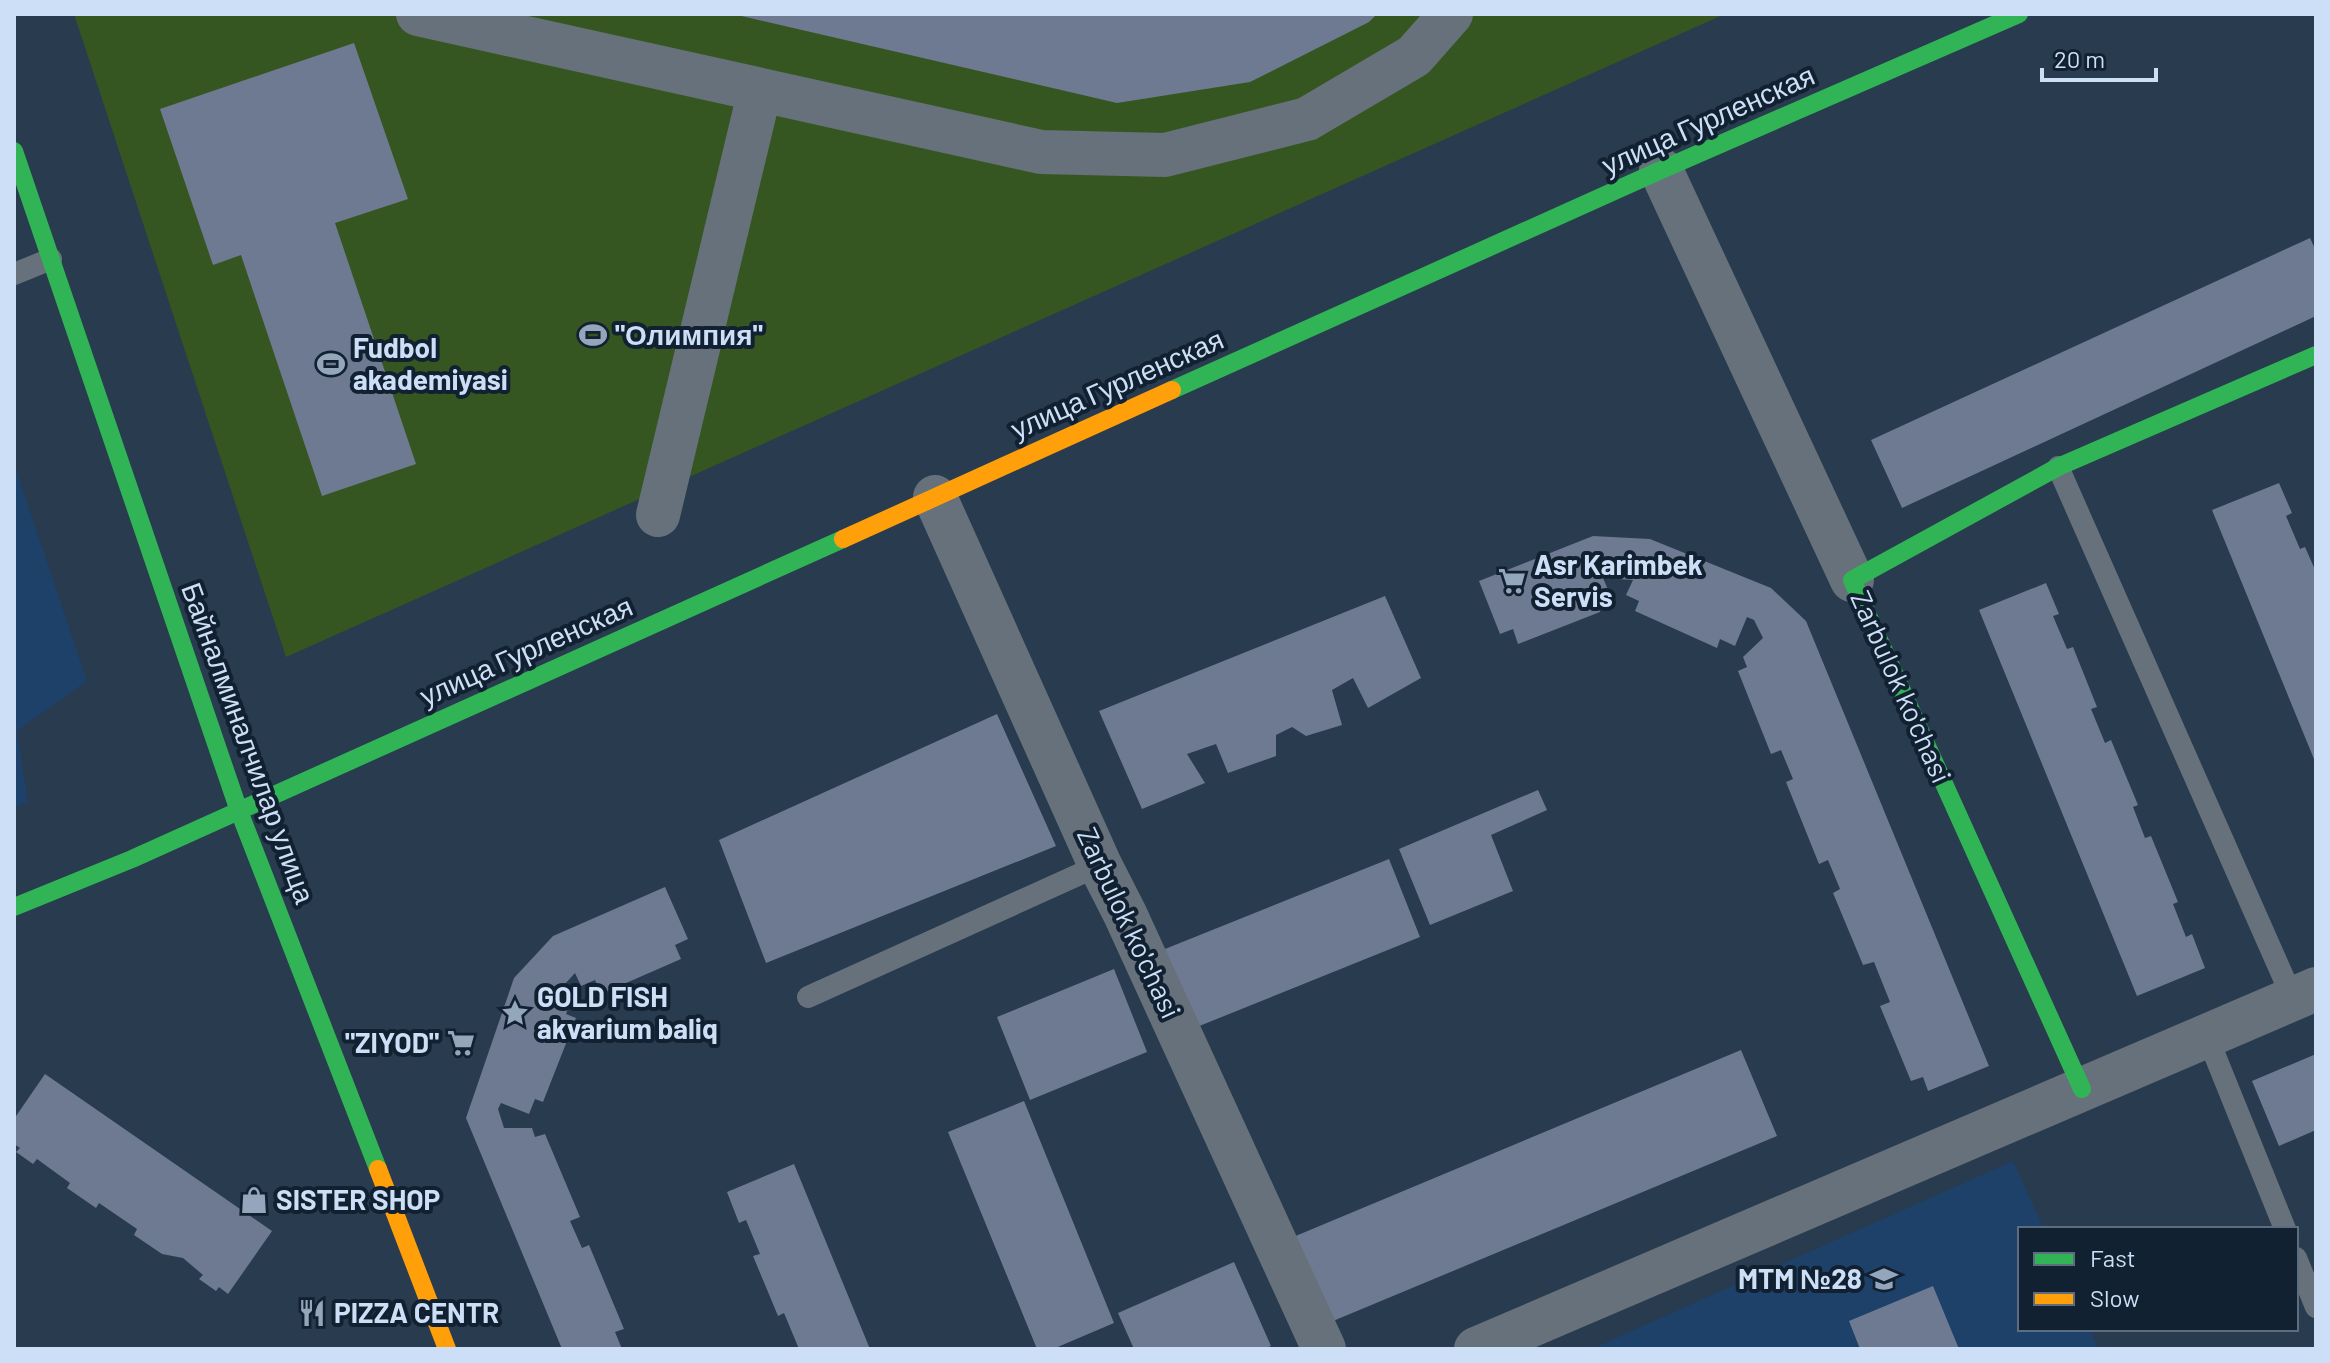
<svg xmlns="http://www.w3.org/2000/svg" width="2330" height="1363" font-family="Barlow,sans-serif">
	<style>
		.built { fill: #1e4169 }
		.green { fill: #365621 }
		.building { fill: #6e7a92 }
		.lines { fill: none; stroke-linecap: round; stroke-linejoin: round }
		.lane { stroke: #67717b; stroke-width: 22 }
		.street { stroke: #67717b; stroke-width: 44 }
		.fast { stroke: #30b455; stroke-width: 18 }
		.slow { stroke: #ff9f0a; stroke-width: 18 }
		.labels { text-anchor: middle; stroke-width: 8; stroke-linejoin: round; paint-order: stroke }
		.street-label { font-size: 28px; fill: #ccdff6; stroke: #122131 }
		.poi-label { font-size: 28px; font-weight: bold; fill: #ccdff6; stroke: #122131; text-anchor: start }
	</style>
	<rect width="100%" height="100%" fill="#283b4f"/>
	<path class="built" d="M14 464 87 681 17 731 28 802 14 808Z
		M2013 1161 2044 1229H2020V1329H2089L2099 1349H1591Z"/>
	<path class="green" d="M74 14H1725L286 657Z"/>
	<path class="building" d="M733 14H1377L1369 22 1250 82 1117 103Z
		M354 43 408 199 335 223 416 464 322 496 241 255 213 265 160 109Z
		M2310 238 2316 251V316L1902 508 1871 440Z
		M2279 483 2292 513 2286 516 2300 549 2305 547 2316 572V764L2212 510Z
		M1593 536 1650 539 1771 588 1806 621 1989 1066 1928 1091 1923 1077 1911 1081 1880 1006 1890 1002 1874 962 1863 965 1833 893 1840 889 1828 860 1819 864 1786 782 1793 779 1781 750 1771 754 1738 671 1747 667 1743 657 1763 638 1754 620 1747 617 1735 646 1720 639 1717 648 1635 611 1639 601 1626 595 1633 580 1603 578 1609 592 1594 598 1600 612 1518 644 1513 629 1500 634 1479 581Z
		M2046 583 2059 614 2053 616 2067 649 2073 647 2097 707 2091 709 2105 743 2111 740 2138 805 2133 807 2145 838 2151 836 2178 902 2173 904 2186 937 2192 934 2205 968 2137 996 1979 610Z
		M1385 596 1421 678 1368 708 1353 678 1332 690 1342 725 1306 736 1292 727 1276 735V756L1228 773 1216 744 1187 754 1205 783 1142 809 1099 711Z
		M997 714 1056 846 766 963 719 840Z
		M1538 790 1547 810 1491 835 1513 891 1430 925 1399 849Z
		M1389 859 1420 937 1192 1029 1160 951Z
		M665 887 688 939 675 945 681 959 601 994 595 980 581 986 575 973 555 995 571 1001 566 1014 576 1018 543 1102 535 1099 529 1114 501 1103 498 1109 504 1128H532L535 1137 545 1134 580 1217 570 1221 582 1248 589 1245 624 1329 615 1332 622 1349H562L466 1118 514 978 553 936Z
		M1114 969 1147 1052 1030 1100 997 1017Z
		M1741 1050 1777 1136 1321 1326 1286 1240Z
		M2316 1054V1130L2279 1146 2252 1081Z
		M45 1074 272 1231 228 1294 219 1287 216 1291 199 1279 203 1275 183 1258 162 1254 134 1235 137 1229 99 1203 96 1208 67 1188 70 1183 37 1159 33 1164 16 1152 20 1148 14 1144V1119Z
		M1024 1101 1114 1323 1053 1349H1037L948 1132Z
		M794 1164 870 1349H799L784 1313 778 1316 753 1256 760 1254 746 1220 739 1223 727 1192Z
		M1234 1262 1271 1346 1263 1349H1134L1118 1313Z
		M1933 1286 1959 1349H1860L1849 1321Z"/>
	<g class="lines">
		<path class="lane" d="M14 274 51 259
			M2058 467 2293 999
			M808 997 1100 865
			M2207 1036 2285 1229
			M2296 1258 2316 1307"/>
		<path class="street" d="M418 14 1041 152 1165 155 1307 119 1414 56 1451 14
			M1661 170 1852 580
			M935 497 1100 865 1125 914 1324 1349
			M658 515 760 90
			M1476 1349 2316 989"/>
		<path class="fast" d="M14 151 239 811 378 1169
			M1172 390 1661 170 2019 14
			M14 907 132 859 843 539
			M2082 1089 1852 580 2058 467 2316 355"/>
		<path class="slow" d="M843 539 1172 390
			M378 1169 447 1349"/>
	</g>
	<defs>
		<g id="stadium-bare" transform="scale(2.16)"><path d="M0-5a6.5 5 0 1 0 0 10a6.5 5 0 1 0 0-10ZM-3.5-1.8h7v3.6h-7Z" fill="#93a6bc" stroke="#122131" stroke-width="2.5" paint-order="stroke"/></g>
		<g id="supermarket-bare" transform="scale(2.16)"><path d="M-6-5.5h2.5l.6 2H6L4.5 2H-2.5L-4.4-4H-6ZM-1.5 3.2a1.3 1.3 0 1 0 .1 0ZM3 3.2a1.3 1.3 0 1 0 .1 0Z" fill="#93a6bc" stroke="#122131" stroke-width="2.5" paint-order="stroke"/></g>
		<g id="sight-bare" transform="scale(2.16)"><path d="M0-6L1.8-2.2L6-1.7L2.9 1.2L3.7 5.4L0 3.3L-3.7 5.4L-2.9 1.2L-6-1.7L-1.8-2.2Z" fill="#93a6bc" stroke="#122131" stroke-width="2.5" paint-order="stroke"/></g>
		<g id="shop-bare" transform="scale(2.16)"><path d="M-5-2.5h2.3a2.7 3.5 0 0 1 5.4 0H5L5.5 6h-11ZM-1.5-2.5h3a1.5 2.3 0 0 0-3 0Z" fill="#93a6bc" stroke="#122131" stroke-width="2.5" paint-order="stroke"/></g>
		<g id="school-bare" transform="scale(2.16)"><path d="M0-5L7-2L0 1L-7-2ZM-4 1L0 2.5L4 1V4Q0 6-4 4Z" fill="#93a6bc" stroke="#122131" stroke-width="2.5" paint-order="stroke"/></g>
		<g id="restaurant-bare" transform="scale(2.16)"><path d="M-5-6h1v4h1v-4h1v4h1v-4h1v5L-1.5 .5V6h-2V.5L-5-1ZM5-6V6H3V1.5H1.5Q1.5-4 5-6Z" fill="#93a6bc" stroke="#122131" stroke-width="2.5" paint-order="stroke"/></g>
	</defs>
	<g fill-rule="evenodd">
		<use href="#stadium-bare" x="593" y="335"/>
		<use href="#stadium-bare" x="331" y="364"/>
		<use href="#supermarket-bare" x="1512" y="581"/>
		<use href="#sight-bare" x="515" y="1013"/>
		<use href="#supermarket-bare" x="461" y="1043"/>
		<use href="#shop-bare" x="254" y="1200"/>
		<use href="#school-bare" x="1884" y="1279"/>
		<use href="#restaurant-bare" x="312" y="1313"/>
	</g>
	<g class="labels">
		<g class="street-label">
			<text transform="translate(1708 120) rotate(-24)" y="10">улица Гурленская</text>
			<text transform="translate(1117 384) rotate(-24)" y="10">улица Гурленская</text>
			<text transform="translate(526 651) rotate(-24)" y="10">улица Гурленская</text>
			<text transform="translate(1901 687) rotate(66)" y="10">Zarbulok ko'chasi</text>
			<text transform="translate(248 743) rotate(70)" y="10">Байналминалчилар улица</text>
			<text transform="translate(1129 923) rotate(65)" y="10">Zarbulok ko'chasi</text>
		</g>
		<g class="poi-label">
			<text x="615" y="345">"Олимпия"</text>
			<text x="353" y="358">Fudbol<tspan x="353" dy="32">akademiyasi</tspan></text>
			<text x="1534" y="575">Asr Karimbek<tspan x="1534" dy="32">Servis</tspan></text>
			<text x="537" y="1007">GOLD FISH<tspan x="537" dy="32">akvarium baliq</tspan></text>
			<text x="439" y="1053" text-anchor="end">"ZIYOD"</text>
			<text x="276" y="1210">SISTER SHOP</text>
			<text x="1862" y="1289" text-anchor="end">MTM №28</text>
			<text x="334" y="1323">PIZZA CENTR</text>
		</g>
	</g>
	<rect width="2330" height="1363" fill="none" stroke="#ccdff6" stroke-width="32"/>
	<rect x="2018" y="1227" width="280" height="104" fill="#122131" stroke="#5c6d80" stroke-width="2"/>
	<rect x="2034" y="1253" width="40" height="12" fill="#30b455" stroke="#5c6d80" stroke-width="2"/>
	<text x="2090" y="1267" font-size="24" fill="#ccdff6">Fast</text>
	<rect x="2034" y="1293" width="40" height="12" fill="#ff9f0a" stroke="#5c6d80" stroke-width="2"/>
	<text x="2090" y="1307" font-size="24" fill="#ccdff6">Slow</text>
	<path d="M2042 68v12h114v-12" fill="none" stroke="#ccdff6" stroke-width="4"/>
	<text x="2054" y="68" font-size="24" fill="#ccdff6" stroke="#122131" stroke-width="6" paint-order="stroke">20 m</text>
</svg>
